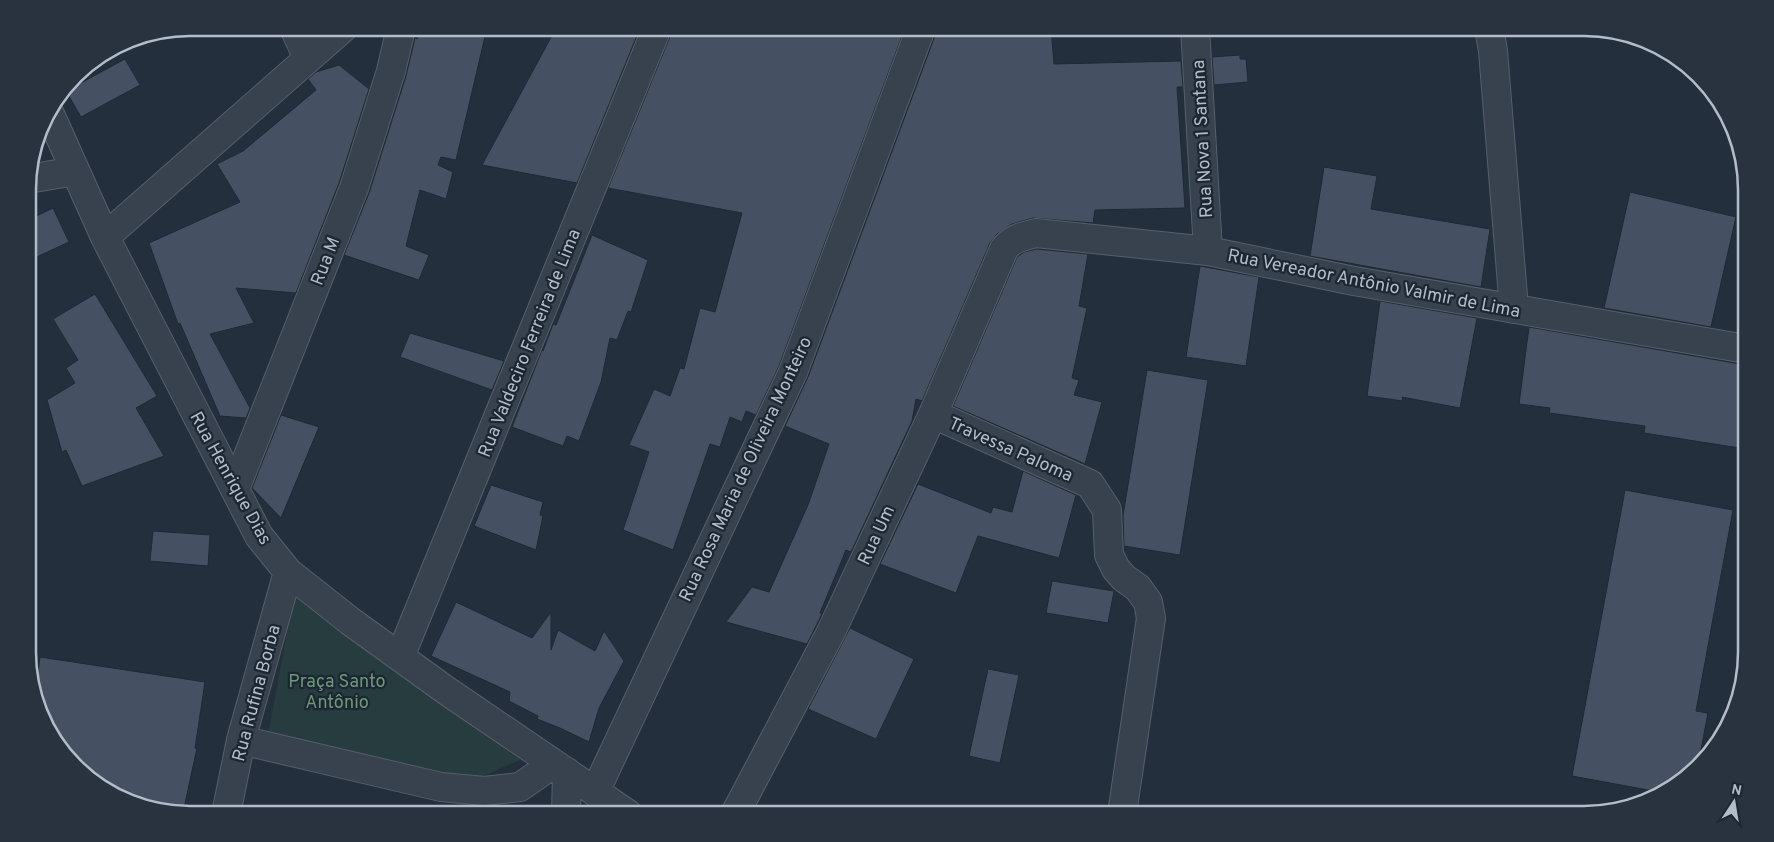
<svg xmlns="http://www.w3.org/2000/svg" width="1774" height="842" font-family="Overpass,sans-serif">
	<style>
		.green { fill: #263c3f }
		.building { fill: #455162; stroke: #1f2835 }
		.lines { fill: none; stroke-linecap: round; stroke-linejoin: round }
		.minor-casing { stroke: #565f6c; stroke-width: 30 }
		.minor { stroke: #38414e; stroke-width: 28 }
		.labels { text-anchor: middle; stroke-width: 4.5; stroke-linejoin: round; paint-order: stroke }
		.street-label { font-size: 18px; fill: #b4bcc9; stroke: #1d2633 }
		.park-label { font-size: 18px; fill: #6b9a76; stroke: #1d2633 }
		.rim { fill: none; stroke: #b4bcc9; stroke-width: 2.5 }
	</style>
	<rect width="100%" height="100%" fill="#242f3e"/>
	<path class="green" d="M294 595 307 600 529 756 472 781 268 735Z"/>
	<path class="building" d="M420 28H487L456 160 441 157 438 165 453 172 446 199 420 190 406 246 429 255 419 280 344 255 369 193 406 76 415 38 417 39Z
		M556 28H640L577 183 482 165Z
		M672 28H905L779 366 756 415 746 411 742 422 730 417 720 447 710 444 673 550 623 530 649 452 629 445 654 389 670 396 680 368 684 369 700 308 715 312 742 213 608 188 671 34Z
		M936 28H1051L1054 64 1181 61 1183 87H1177L1185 208 1095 210 1093 223 1033 218 1012 224 997 234 990 243 922 401 916 399 912 421 851 552 846 550 820 613 822 614 807 644 726 622 752 587 769 592 808 505 829 444 785 426 808 377 936 33Z
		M1240 55V59H1246L1248 82 1214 85 1212 57Z
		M125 59 140 85 81 117 66 91Z
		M339 65 369 89 339 183 296 293 236 288 254 323 210 334 250 408 246 418 220 416 180 323 178 324 149 243 240 202 217 164 243 151 316 90 308 79 316 72Z
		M1324 167 1377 176 1371 209 1490 229 1481 287 1310 256Z
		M1630 192 1736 217 1711 327 1604 308Z
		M53 208 69 242 28 261V220Z
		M592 235 648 260 631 312 628 311 617 340 610 338 601 382 579 441 567 436 563 446 512 427 542 350 543 351 553 324 556 325Z
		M1037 249 1088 254 1079 306 1087 308 1072 378 1079 380 1074 395 1102 402 1085 464 953 406 1017 257 1024 252Z
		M1200 266 1259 277 1246 366 1186 357Z
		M95 294 157 396 136 408 164 456 82 486 66 450 62 452 47 400 75 383 66 368 78 360 53 319Z
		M1380 301 1477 318 1460 408 1402 397 1403 401 1367 396Z
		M1529 327 1740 364 1739 367 1746 368V449L1644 433 1645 426 1549 413 1550 408 1519 404Z
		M410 333 504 361 492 390 400 357Z
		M1147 370 1208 380 1180 555 1124 546 1123 515Z
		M281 415 319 427 281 518 252 488Z
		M1023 471 1076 495 1059 558 978 536 956 593 880 564 918 484 991 513 993 507 1012 512Z
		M491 485 543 502 540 515 543 516 536 550 474 526Z
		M1625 490 1733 510 1696 711 1708 713 1698 765 1674 787 1659 792 1572 776Z
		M153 531 210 535 208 566 150 561Z
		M1052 581 1114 591 1108 623 1046 613Z
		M456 602 532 638 551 612V650L558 630 595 651 604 631 624 661 599 708 589 742 560 728 537 719 538 716 509 701 510 692 431 656Z
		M850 628 914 659 876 739 808 709Z
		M40 657 205 682 195 748H197L183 813 128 802 61 751 36 689Z
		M988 669 1019 675 1000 763 969 756Z"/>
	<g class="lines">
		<g class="minor-casing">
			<path id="minor" d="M294 28 308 58
				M1195 28 1208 251
				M1489 28 1493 51 1514 309
				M49 112 105 237 259 536 288 572 350 621 447 691 628 814
				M28 179 75 171
				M105 237 343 28
				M933 414 1090 484 1107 510 1109 555 1116 569 1124 578 1138 588 1148 602 1151 618 1122 814
				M235 489 354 188 391 71 401 28
				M400 657 657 28
				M241 740 441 787 484 791 520 787 553 764
				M595 792 793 372 921 28
				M226 814 241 740 288 572
				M566 814 567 772
				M735 814 831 632 933 414 1004 249C1012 238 1024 236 1036 233L1208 251 1354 281 1746 349"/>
		</g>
		<use href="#minor" class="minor"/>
	</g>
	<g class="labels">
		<g class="street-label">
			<text transform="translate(1202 139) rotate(-93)" y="6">Rua Nova 1 Santana</text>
			<text transform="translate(325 261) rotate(-69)" y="6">Rua M</text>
			<text transform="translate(1374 283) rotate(11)" y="6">Rua Vereador Antônio Valmir de Lima</text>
			<text transform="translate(529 343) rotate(-68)" y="6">Rua Valdeciro Ferreira de Lima</text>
			<text transform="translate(1011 449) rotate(24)" y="6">Travessa Paloma</text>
			<text transform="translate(745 469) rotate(-65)" y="6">Rua Rosa Maria de Oliveira Monteiro</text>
			<text transform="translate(231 478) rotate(61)" y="6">Rua Henrique Dias</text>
			<text transform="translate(876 535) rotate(-65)" y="6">Rua Um</text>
			<text transform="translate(256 693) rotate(-75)" y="6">Rua Rufina Borba</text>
		</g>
		<g class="park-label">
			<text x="337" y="687">Praça Santo<tspan x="337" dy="21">Antônio</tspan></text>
		</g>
	</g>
	<path d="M0 0H1774V842H0ZM190 36H1584A154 154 0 0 1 1738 190V652A154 154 0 0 1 1584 806H190A154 154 0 0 1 36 652V190A154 154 0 0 1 190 36Z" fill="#29323f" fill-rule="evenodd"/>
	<path class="rim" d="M190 36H1584A154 154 0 0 1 1738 190V652A154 154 0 0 1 1584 806H190A154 154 0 0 1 36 652V190A154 154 0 0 1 190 36Z"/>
	<g transform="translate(1734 802) rotate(12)" stroke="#1d2633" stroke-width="4" paint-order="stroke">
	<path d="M0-4L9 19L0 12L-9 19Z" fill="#b4bcc9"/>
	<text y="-8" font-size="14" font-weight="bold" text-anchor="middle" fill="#b4bcc9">N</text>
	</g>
</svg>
